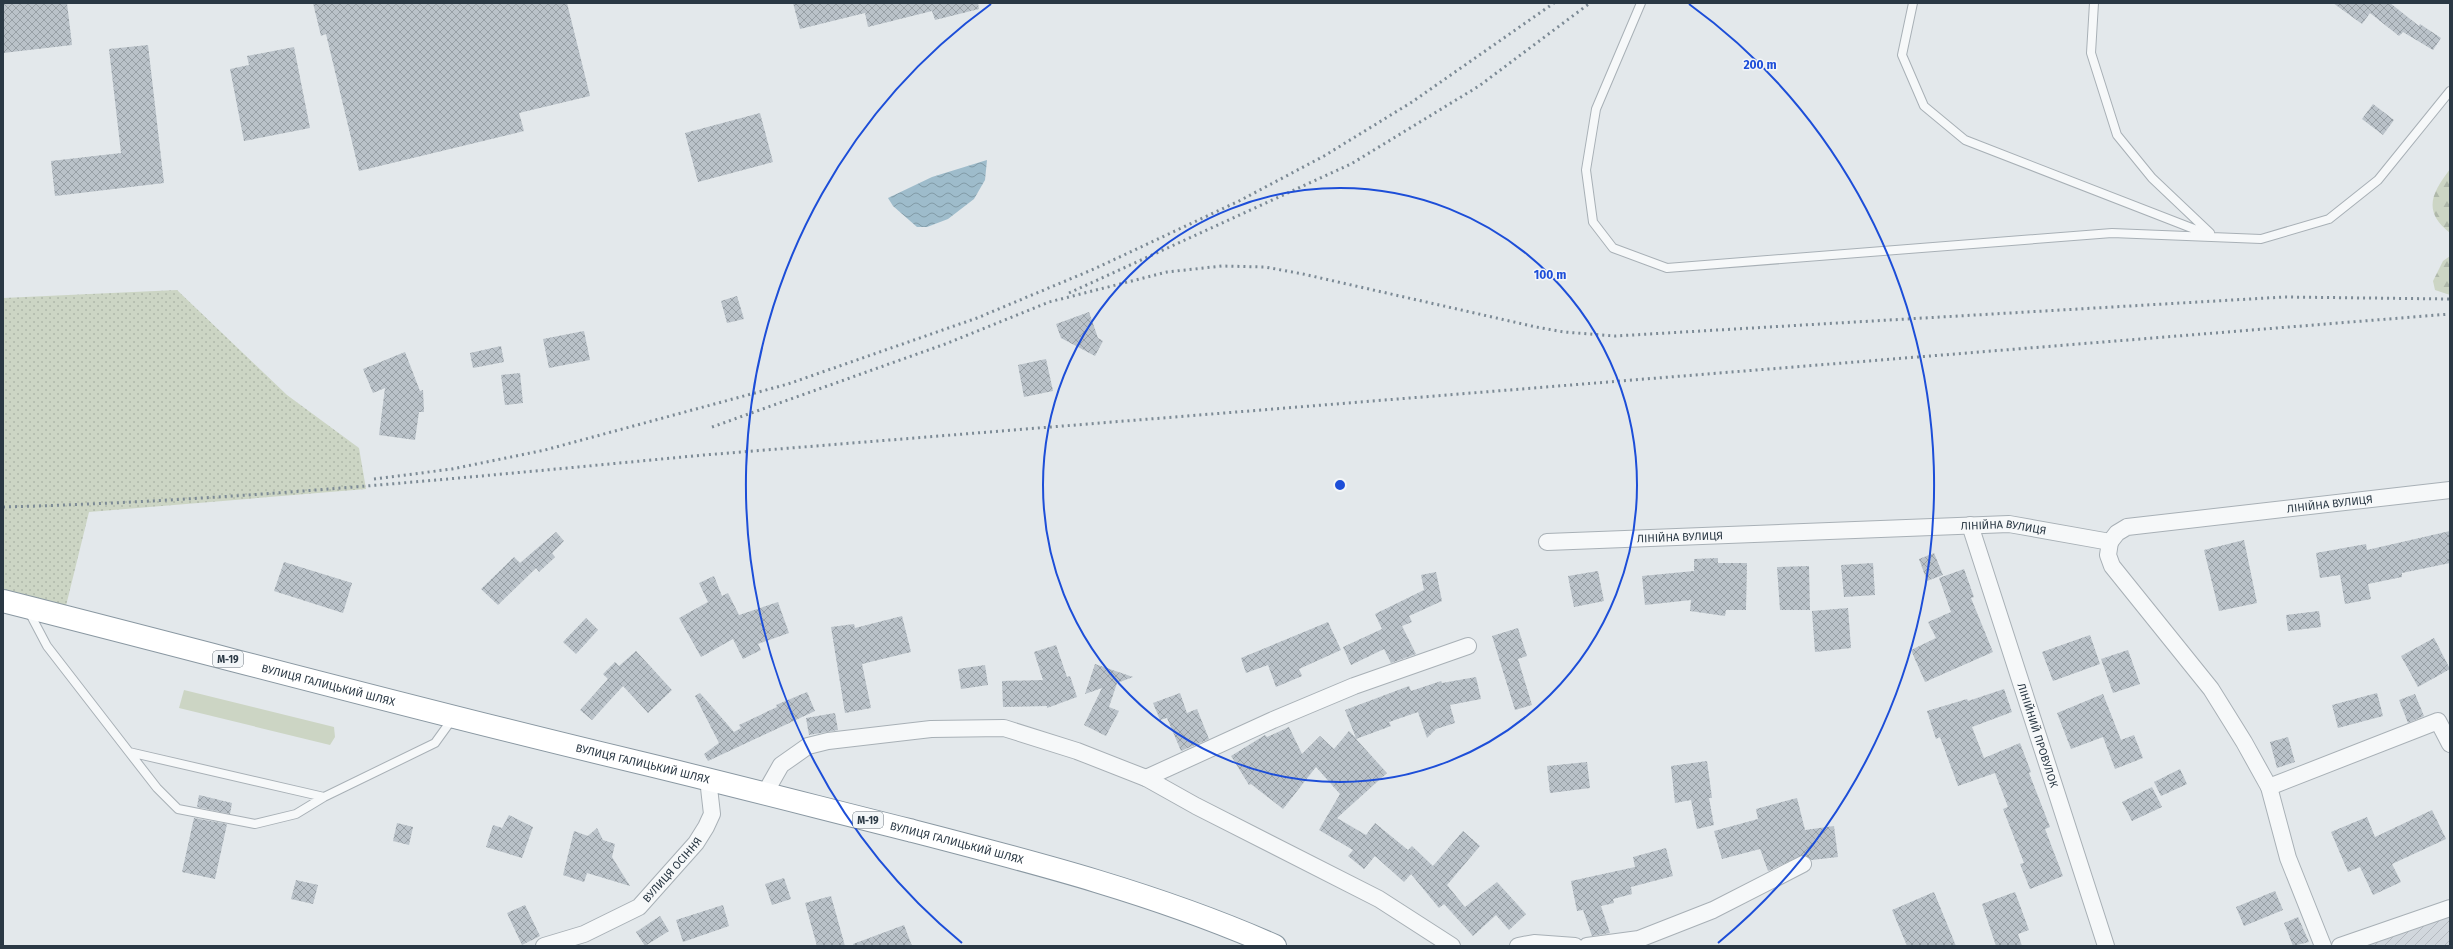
<svg xmlns="http://www.w3.org/2000/svg" width="2453" height="949" font-family="'Fira Sans',sans-serif">
	<style>
		.industrial { fill: url(#industrial-furrows) }
		.grass { fill: #ccd5c4 }
		.forest { fill: url(#forest-firs) }
		.garden { fill: url(#garden-dots) }
		.water { fill: url(#water-waves) }
		.building { fill: url(#building-cross-hatch) }
		.lines { fill: none; stroke-linecap: round; stroke-linejoin: round }
		.service-casing { stroke: #a8b0b6; stroke-width: 10 }
		.minor-casing { stroke: #a8b0b6; stroke-width: 18 }
		.trunk-casing { stroke: #8a98a2; stroke-width: 24 }
		.service { stroke: #f6f8f9; stroke-width: 8 }
		.minor { stroke: #f6f8f9; stroke-width: 16 }
		.trunk { stroke: #fff; stroke-width: 22 }
		.rail { stroke: #7c8a95; stroke-width: 3; stroke-dasharray: 2 4; stroke-linecap: butt }
		.ring { fill: none; stroke: #1d4ed8; stroke-width: 2 }
		.labels { text-anchor: middle; stroke-width: 3; stroke-linejoin: round; paint-order: stroke }
		.shield { fill: #f3f6f8; stroke: #66717a; stroke-width: 1 }
		.shield-label { font-size: 10px; font-weight: bold; fill: #2a3844 }
		.street-label { font-size: 11px; fill: #2a3844; stroke: #f3f6f8 }
		.centre { fill: #1d4ed8; stroke: #f3f6f8; stroke-width: 2 }
		.ring-label { font-size: 12px; text-anchor: middle; font-weight: bold; fill: #1d4ed8; stroke: #f3f6f8; stroke-width: 3; stroke-linejoin: round; paint-order: stroke }
	</style>
	<defs>
		<pattern id="industrial-furrows" width="10" height="10" patternUnits="userSpaceOnUse"><rect width="10" height="10" fill="#d1d7dd"/><path d="M-1 1l2-2M0 10L10 0M9 11l2-2" fill="none" stroke="#b4b9bf"/></pattern>
		<pattern id="forest-firs" width="22" height="20" patternUnits="userSpaceOnUse"><rect width="22" height="20" fill="#ccd5c4"/><path d="M5 1l3.5 6h-7zM16 11l3.5 6h-7z" fill="#afb8aa"/></pattern>
		<pattern id="garden-dots" width="8" height="8" patternUnits="userSpaceOnUse"><rect width="8" height="8" fill="#ccd5c4"/><path d="M2 2h.1M6 6h.1" fill="none" stroke="#afb8aa" stroke-width="1.8" stroke-linecap="round"/></pattern>
		<pattern id="water-waves" width="16" height="10" patternUnits="userSpaceOnUse"><rect width="16" height="10" fill="#9ebccb"/><path d="M0 5q4-4 8 0t8 0" fill="none" stroke="#819aa6"/></pattern>
		<pattern id="building-cross-hatch" width="8" height="8" patternUnits="userSpaceOnUse"><rect width="8" height="8" fill="#bac2c9"/><path d="M0 0l8 8M0 8l8-8" fill="none" stroke="#979fa5"/></pattern>
	</defs>
	<rect width="100%" height="100%" fill="#e3e8eb"/>
	<path class="industrial" d="M2450 906V946H2330Z"/>
	<path class="grass" d="M184 690 334 727 335 737 330 745 179 708Z"/>
	<path class="forest" d="M2450 169V233C2422 211 2432 193 2450 169Z
		M2450 256V295L2435 290 2433 281 2443 261Z"/>
	<path class="garden" d="M177 290 287 395 359 448 366 489 89 512 63 618 3 604V298Z"/>
	<path class="water" d="M987 160 985 180 974 199 948 219 927 227H917L893 206 888 198 932 177Z"/>
	<path class="building" d="M3 3H67L72 45 3 53Z
		M313 3H567L590 96 519 113 524 131 359 171 326 34 321 36Z
		M793 3H978L979 9 935 20 932 11 868 27 865 13 800 29Z
		M2333 3H2390L2419 26 2420 24 2441 38 2433 50 2403 32 2399 36 2370 13 2362 24Z
		M148 45 164 183 55 196 51 161 121 153 109 49Z
		M294 47 310 128 244 141 230 69 249 65 247 56Z
		M2373 104 2394 120 2383 135 2362 119Z
		M760 113 773 162 698 182 685 133Z
		M737 296 744 319 727 323 721 301Z
		M1089 312 1098 338 1103 341 1095 356 1061 338 1056 324Z
		M584 331 590 360 549 368 543 339Z
		M501 346 504 362 473 368 470 353Z
		M405 352 420 391 423 390 424 412H419L415 440 379 435 385 388 373 393 363 369Z
		M1046 359 1053 391 1024 397 1018 365Z
		M520 373 523 403 505 405 501 375Z
		M2450 531V563L2402 573V577L2368 584 2371 599 2345 604 2340 575 2320 578 2316 553 2366 544 2367 550Z
		M556 532 564 541 552 553 555 557 539 572 536 568 498 605 481 589 514 557 520 563Z
		M2244 540 2257 603 2219 611 2204 550Z
		M1934 553 1943 575 1927 581 1919 559Z
		M1718 558V563H1747L1746 610H1726L1725 616 1690 611 1691 600 1645 605 1642 576 1694 571V559Z
		M284 562 352 583 343 613 274 591Z
		M1873 563 1875 595 1844 597 1841 565Z
		M1809 566 1810 610H1780L1777 567Z
		M1964 569 1974 597 1971 598 1993 652 1925 682 1911 650 1936 638 1928 622 1951 612 1939 578Z
		M1598 571 1604 601 1574 607 1568 576Z
		M1436 572 1442 601 1409 616 1412 622 1402 626 1416 654 1391 663 1384 649 1351 665 1343 647 1382 629 1375 614 1424 590 1421 575Z
		M714 576 722 596 728 593 739 615 778 602 789 633 758 644 761 650 743 659 733 639 701 657 679 618 708 602 699 583Z
		M1848 608 1851 648 1815 652 1812 611Z
		M2319 611 2321 627 2288 631 2286 615Z
		M902 616 911 652 862 664 871 708 845 713 831 627 854 624 855 628Z
		M586 618 598 630 576 654 563 642Z
		M1328 622 1341 650 1299 669 1302 676 1276 687 1268 665 1246 673 1241 658Z
		M1518 628 1527 656 1518 659 1532 705 1515 710 1492 636Z
		M2090 635 2100 664 2053 681 2042 652Z
		M2434 638 2450 669 2418 687 2401 656Z
		M1056 645 1067 677 1070 676 1077 697 1047 708V706L1003 707 1002 681 1043 680 1034 652Z
		M2128 650 2140 684 2113 693 2101 659Z
		M636 651 672 690 648 713 623 686 592 720 580 710 608 679 603 674 615 662 619 666Z
		M1095 664 1133 677 1117 683 1109 707 1119 711 1106 736 1084 725 1102 688 1085 694Z
		M985 665 988 685 961 689 958 669Z
		M1476 677 1481 699 1450 705 1455 723 1436 729 1427 738 1418 712 1389 722 1391 726 1356 739 1387 773 1337 818 1366 835 1375 823 1408 850 1412 846 1433 866 1463 831 1480 846 1447 885 1465 907 1497 882 1526 914 1509 930 1496 915 1473 936 1444 904 1439 908 1411 874 1404 882 1375 856 1364 869 1348 856 1353 850 1319 830 1340 794 1316 767 1283 809 1251 784 1249 785 1231 756 1265 735 1267 737 1289 727 1302 754 1320 736 1334 749 1349 731 1356 738 1345 710 1409 686 1411 691 1441 681 1442 683Z
		M2004 689 2012 712 1972 727 1984 758 2020 743 2031 772 2029 773 2050 827 2045 829 2063 876 2030 889 2020 864 2024 863 2003 809 2008 807 1995 773 1958 786 1940 737 1936 739 1927 711 1967 699 1968 701Z
		M807 692 815 711 708 761 704 754 719 743 695 696 700 693 734 732 741 728 739 725 777 707 776 705Z
		M1180 693 1187 713 1197 709 1209 739 1181 751 1167 718 1160 720 1153 703Z
		M2377 693 2383 716 2338 728 2332 705Z
		M2103 694 2121 740 2134 735 2143 758 2115 769 2103 737 2071 749 2057 713Z
		M2415 694 2424 716 2408 723 2399 700Z
		M835 713 838 730 809 735 806 718Z
		M2288 737 2295 762 2277 768 2270 742Z
		M1707 761 1712 798H1709L1714 825 1697 829 1691 800 1675 803 1671 766Z
		M1587 762 1590 788 1550 793 1547 766Z
		M2180 769 2187 784 2161 796 2154 782Z
		M2152 787 2162 807 2132 821 2122 802Z
		M199 795 232 803 230 814 197 807Z
		M1797 798 1805 830 1834 826 1838 857 1812 860 1803 855 1768 871 1760 849 1722 859 1714 831 1758 819 1756 809Z
		M2432 810 2446 839 2392 864 2401 882 2373 895 2360 867 2348 872 2331 832 2367 817 2375 837Z
		M509 815 533 827 522 858 486 847 493 825 502 828Z
		M194 818 227 824 215 879 182 872Z
		M397 823 413 827 409 845 393 841Z
		M597 828 603 840 615 844 612 857 630 886 587 873 584 882 563 875 574 831 588 836Z
		M1666 848 1673 876 1631 887 1632 894 1613 899 1614 903 1601 906 1610 933 1592 936 1583 910 1577 911 1571 881 1635 867 1633 857Z
		M784 878 791 899 772 905 765 884Z
		M296 880 318 885 313 904 291 899Z
		M2275 891 2283 910 2244 926 2236 907Z
		M1934 892 1956 946H1907L1892 910Z
		M2015 892 2029 930 2018 934 2022 946H1996L1982 904Z
		M831 896 845 946H817L805 903Z
		M525 905 540 936 522 945 507 913Z
		M723 905 729 926 683 942 676 920Z
		M660 916 669 931 645 946 636 932Z
		M2298 917 2309 942 2293 946 2284 923Z
		M904 925 912 946H854L853 944Z"/>
	<g class="lines">
		<g class="service-casing">
			<path id="service" d="M1641 3 1596 109 1586 170 1593 222 1613 248 1667 268 2112 233 2261 239 2329 219 2378 180 2450 91
				M1913 3 1902 55 1924 106 1965 140 2207 234
				M2094 3 2091 53 2117 135 2152 178 2210 233
				M28 610 47 646 129 752 324 797 435 743 453 718
				M129 752 157 788 178 809 255 824 296 814 324 797"/>
		</g>
		<g class="minor-casing">
			<g id="minor">
				<path id="s1" d="M1970 525 2106 946"/>
				<path id="s2" d="M1547 542 2009 524 2110 542 2117 533 2127 527 2450 490"/>
				<path d="M2110 542 2108 555 2112 566 2211 689 2244 742 2269 787 2288 858 2323 946"/>
				<path d="M1146 778 1273 720 1354 686 1468 646"/>
				<path d="M2269 787 2438 721 2450 744"/>
				<path d="M765 793 781 765 808 746 828 741 931 729 1004 728 1077 751 1146 778 1196 806 1379 899 1452 946"/>
				<path id="s3" d="M544 946 584 934 639 907 696 843 706 827 712 814 708 779"/>
				<path d="M1518 946 1534 943 1575 946"/>
				<path d="M1587 946 1639 939 1713 910 1803 864"/>
				<path d="M2340 946 2450 908"/>
			</g>
		</g>
		<g class="trunk-casing">
			<g id="trunk">
				<path id="s4" d="M3 601C213 654 422 711 633 761 725 783 817 807 909 830 1033 862 1158 894 1275 946"/>
			</g>
		</g>
		<use href="#service" class="service"/>
		<use href="#minor" class="minor"/>
		<use href="#trunk" class="trunk"/>
		<path class="rail" d="M1069 293 1351 164 1479 86 1590 3
			M712 427 948 343 1049 302 1167 272 1222 266 1265 267 1303 274 1536 327 1564 332 1615 336 2284 297 2450 299
			M374 479 452 469 545 450 788 384 977 318 1094 269 1239 201 1324 156 1412 102 1554 3
			M3 507C237 501 471 477 704 455L2450 314"/>
	</g>
	<g class="ring">
		<circle cx="1340" cy="485" r="297"/>
		<path d="M962 943A594 594 0 0 1 991 4M1689 4A594 594 0 0 1 1718 943"/>
	</g>
	<g class="labels">
		<g class="shield">
			<rect x="213" y="651" width="30" height="16" rx="3"/>
			<rect x="853" y="812" width="30" height="16" rx="3"/>
		</g>
		<g class="shield-label">
			<text x="228" y="663">М-19</text>
			<text x="868" y="824">М-19</text>
		</g>
		<g class="street-label">
			<text dy="4" stroke="none"><textPath href="#s2" startOffset="792">ЛІНІЙНА ВУЛИЦЯ</textPath></text>
			<text dy="4" stroke="none"><textPath href="#s2" startOffset="457">ЛІНІЙНА ВУЛИЦЯ</textPath></text>
			<text dy="4" stroke="none"><textPath href="#s2" startOffset="133">ЛІНІЙНА ВУЛИЦЯ</textPath></text>
			<text dy="4" stroke="none"><textPath href="#s4" startOffset="336">ВУЛИЦЯ ГАЛИЦЬКИЙ ШЛЯХ</textPath></text>
			<text dy="4" stroke="none"><textPath href="#s1" startOffset="221">ЛІНІЙНИЙ ПРОВУЛОК</textPath></text>
			<text dy="4" stroke="none"><textPath href="#s4" startOffset="660">ВУЛИЦЯ ГАЛИЦЬКИЙ ШЛЯХ</textPath></text>
			<text dy="4" stroke="none"><textPath href="#s4" startOffset="984">ВУЛИЦЯ ГАЛИЦЬКИЙ ШЛЯХ</textPath></text>
			<text dy="4" stroke="none"><textPath href="#s3" startOffset="153">ВУЛИЦЯ ОСІННЯ</textPath></text>
		</g>
	</g>
	<circle cx="1340" cy="485" r="6" class="centre"/>
	<g class="ring-label">
		<text x="1760" y="69">200 m</text>
		<text x="1550" y="279">100 m</text>
	</g>
	<rect width="2453" height="949" fill="none" stroke="#2a3844" stroke-width="8"/>
</svg>
